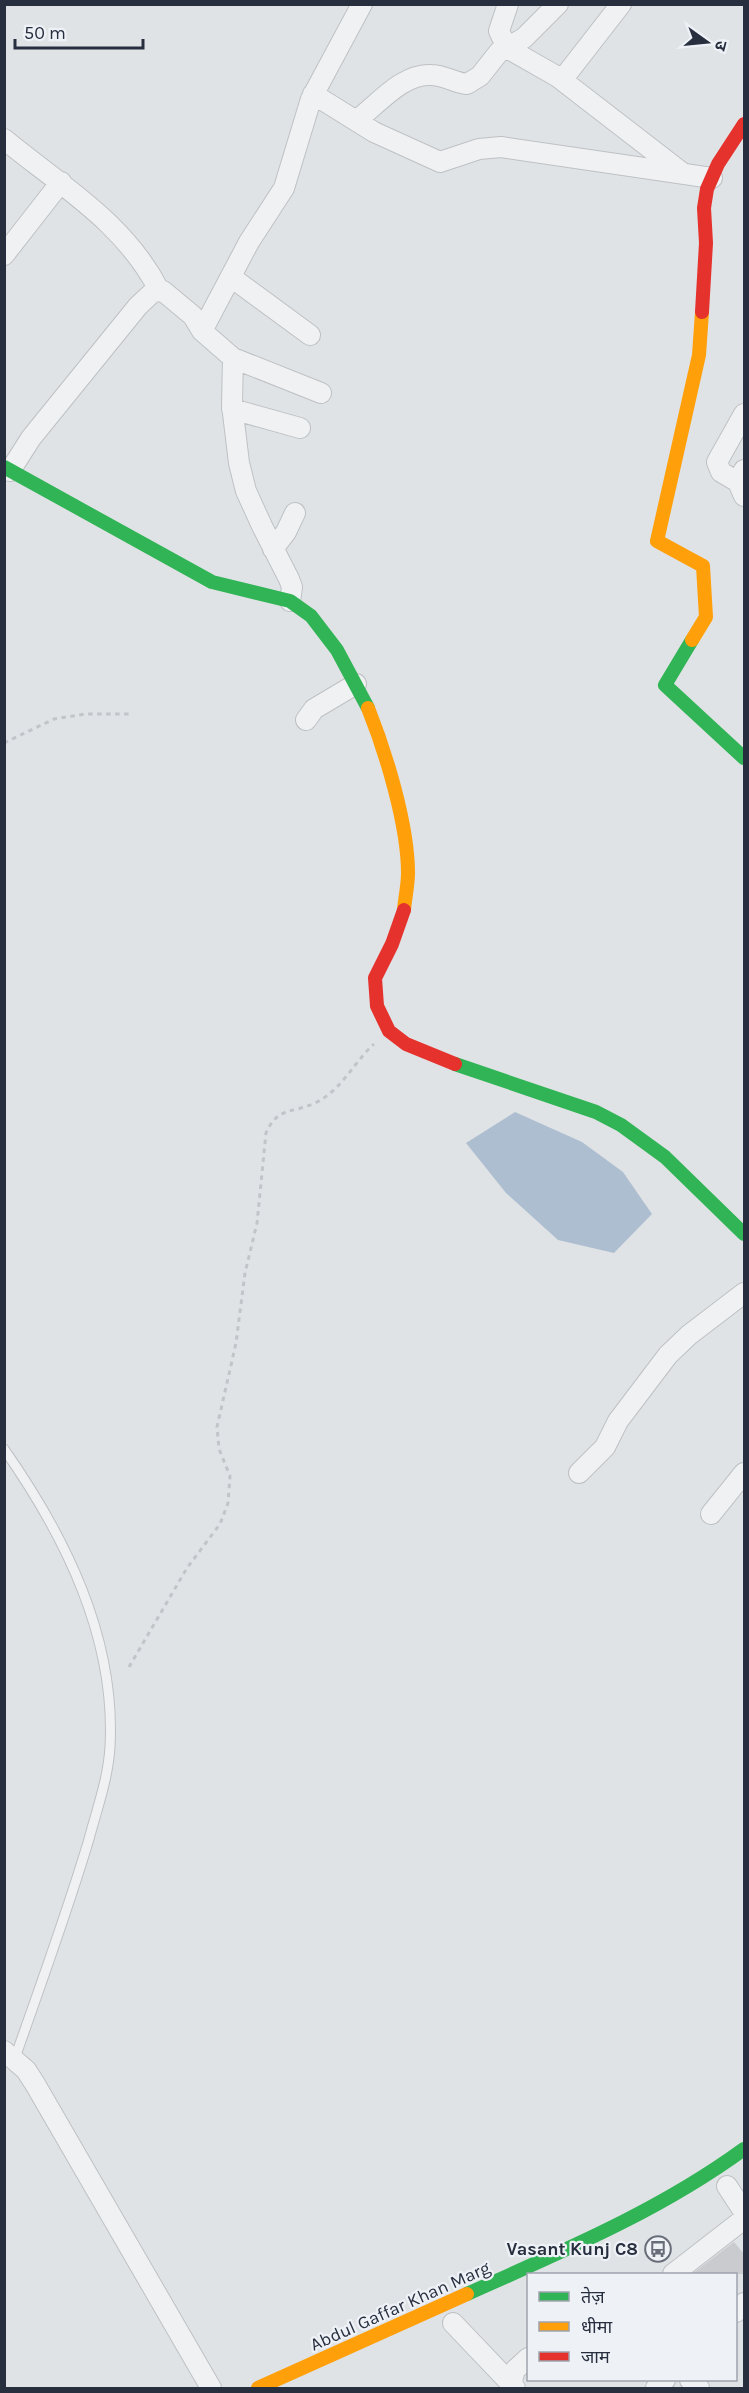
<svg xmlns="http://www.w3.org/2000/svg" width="749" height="2393" font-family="Karla,'Noto Sans Devanagari',sans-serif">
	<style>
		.water { fill: #aebed1 }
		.building { fill: #c9cbce }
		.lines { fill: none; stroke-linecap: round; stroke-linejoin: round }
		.lane-casing { stroke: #bec1c4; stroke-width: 11 }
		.street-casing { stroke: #bec1c4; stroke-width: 22 }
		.path { stroke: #c2c4c9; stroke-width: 3; stroke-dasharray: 4.5 4.5; stroke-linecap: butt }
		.lane { stroke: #f0f1f2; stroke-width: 9 }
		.street { stroke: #f0f1f2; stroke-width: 20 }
		.fast { stroke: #30b455; stroke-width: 14 }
		.slow { stroke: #ff9f0a; stroke-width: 14 }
		.jam { stroke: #e5322d; stroke-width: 14 }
		.labels { text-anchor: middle; stroke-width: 4.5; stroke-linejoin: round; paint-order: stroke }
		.poi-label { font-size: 18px; font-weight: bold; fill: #272f3f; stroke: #eef1f6; text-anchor: end }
		.street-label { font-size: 18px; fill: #272f3f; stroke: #eef1f6 }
	</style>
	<rect width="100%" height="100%" fill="#e0e3e6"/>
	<path class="water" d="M515 1112 582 1142 623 1172 652 1214 614 1253 558 1240 506 1193 466 1143Z"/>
	<path class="building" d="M734 2242 744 2254V2274H692Z"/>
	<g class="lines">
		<g class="lane-casing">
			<path id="lane" d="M4 1449C65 1536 116 1638 110 1747 108 1779 97 1809 89 1839 67 1913 40 1986 15 2058"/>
		</g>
		<g class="street-casing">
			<path id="street" d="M508 4 499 31 507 48 558 77 681 172
				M562 80 621 4
				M313 94 374 132 440 162 479 149 501 147 712 178
				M357 120C378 104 403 73 431 75 444 75 455 83 467 84L480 76 499 52 524 38 558 4
				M4 139C61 186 124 222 159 290
				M4 255 61 182
				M231 277 310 335
				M202 331 249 242 284 188 311 99 362 4
				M233 358 321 393
				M232 409 300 428
				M744 470 738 482 744 496
				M10 471 31 438 138 306 153 292 163 291 193 316 202 331 233 358 232 405 239 463 246 491 262 526 289 579 292 587 290 601
				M738 482 721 472 717 462 744 414
				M273 549 286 532 295 513
				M306 720 314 709 356 684
				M579 1473 605 1447 618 1421 668 1355 689 1335 744 1293
				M711 1514 744 1473
				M4 2051 26 2070 35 2084 211 2388
				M727 2186 744 2212
				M673 2274 744 2219
				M736 2312 744 2303
				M453 2323 515 2388
				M690 2380 699 2388
				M511 2384 515 2370 528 2358
				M656 2388 665 2380"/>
		</g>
		<path class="path" d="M4 743 54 719 85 714H132
			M129 1667 187 1568 220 1524 228 1503 230 1476 219 1449 217 1427 236 1343 245 1273 257 1223 266 1133C278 1106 292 1114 315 1103 341 1091 354 1062 374 1044"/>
		<use href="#lane" class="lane"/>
		<use href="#street" class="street"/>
		<path class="fast" d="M4 467 212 582 290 601 311 616 337 650 368 708
			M692 640 665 685 744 758
			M455 1064 596 1112 621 1125 665 1157 744 1234
			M467 2294C563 2251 659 2211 744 2149"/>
		<path class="slow" d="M692 640 706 617 703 566 657 541 699 355 702 312
			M368 708C386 753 408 825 408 873 408 885 405 898 404 910
			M258 2388 467 2294"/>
		<path class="jam" d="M702 312 706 243 704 208 707 189 718 164 744 124
			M404 910 392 944 375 978 377 1006 389 1031 406 1044 455 1064"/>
	</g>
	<defs>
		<g id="bus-ring" transform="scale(1.35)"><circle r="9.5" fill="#eef1f6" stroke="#686e79" stroke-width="1.5"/><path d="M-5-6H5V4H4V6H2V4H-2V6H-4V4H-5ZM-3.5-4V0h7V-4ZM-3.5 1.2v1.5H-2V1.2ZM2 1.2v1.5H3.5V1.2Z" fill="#686e79"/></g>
	</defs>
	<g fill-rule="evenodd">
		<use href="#bus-ring" x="658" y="2249"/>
	</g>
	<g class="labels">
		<g class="poi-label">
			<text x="638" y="2255">Vasant Kunj C8</text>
		</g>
		<g class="street-label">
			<text transform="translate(400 2306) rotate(-24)" y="6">Abdul Gaffar Khan Marg</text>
		</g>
	</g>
	<rect width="749" height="2393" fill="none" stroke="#272f3f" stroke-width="12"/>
	<rect x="527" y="2273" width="210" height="108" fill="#eef1f6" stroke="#9ea3ad" stroke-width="1.5"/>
	<rect x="539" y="2292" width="30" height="9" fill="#30b455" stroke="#9ea3ad" stroke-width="1.5"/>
	<text x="581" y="2303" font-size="18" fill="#272f3f">तेज़</text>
	<rect x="539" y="2322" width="30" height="9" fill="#ff9f0a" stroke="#9ea3ad" stroke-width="1.5"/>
	<text x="581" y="2333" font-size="18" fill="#272f3f">धीमा</text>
	<rect x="539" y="2352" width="30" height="9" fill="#e5322d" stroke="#9ea3ad" stroke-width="1.5"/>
	<text x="581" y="2363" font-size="18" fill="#272f3f">जाम</text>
	<g transform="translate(707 42) rotate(105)" stroke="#eef1f6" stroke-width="4.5" paint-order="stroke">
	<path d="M0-4.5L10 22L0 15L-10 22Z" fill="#272f3f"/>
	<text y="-9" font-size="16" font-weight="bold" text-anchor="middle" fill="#272f3f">उ</text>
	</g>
	<path d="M15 39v9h128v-9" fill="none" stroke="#272f3f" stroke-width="3"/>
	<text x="24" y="39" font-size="18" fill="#272f3f" stroke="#eef1f6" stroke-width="4.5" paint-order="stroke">50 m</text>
</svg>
